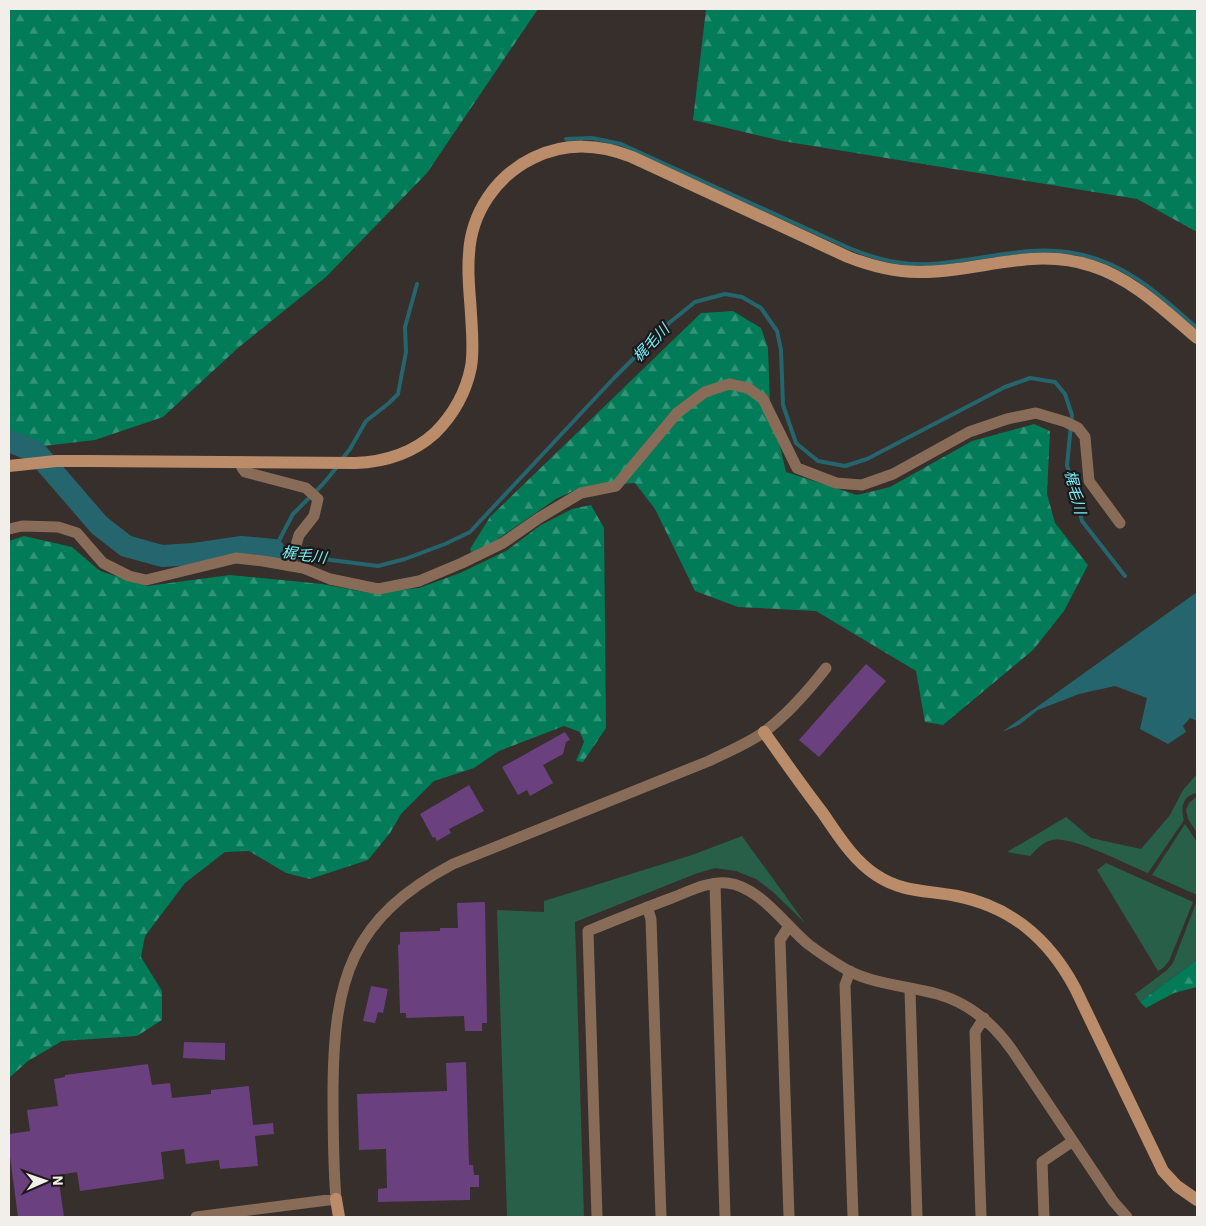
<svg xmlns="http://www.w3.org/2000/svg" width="1206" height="1226" font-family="'IBM Plex Sans','Noto Sans JP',sans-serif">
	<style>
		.green { fill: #285f49 }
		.forest { fill: url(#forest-firs) }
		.water { fill: #25656d }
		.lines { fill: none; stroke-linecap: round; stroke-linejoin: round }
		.stream { stroke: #25656d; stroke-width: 4 }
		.river { stroke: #25656d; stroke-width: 22 }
		.building { fill: #6a407f }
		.street { stroke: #896c57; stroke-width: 11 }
		.secondary { stroke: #bb8c6a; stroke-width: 12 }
		.labels { text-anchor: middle; stroke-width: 4.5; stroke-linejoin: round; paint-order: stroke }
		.water-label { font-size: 15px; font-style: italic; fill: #73edfc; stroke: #1b1816 }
	</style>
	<defs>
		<pattern id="forest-firs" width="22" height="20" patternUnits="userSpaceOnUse" patternTransform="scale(1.25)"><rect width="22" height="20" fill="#017b58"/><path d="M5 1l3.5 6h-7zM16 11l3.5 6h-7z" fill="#339478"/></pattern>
	</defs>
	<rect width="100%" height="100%" fill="#362f2b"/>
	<path class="green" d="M1197 774V793C1183 795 1180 808 1184 820L1148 873C1128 865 1071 835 1052 840 1043 842 1036 850 1030 856L1007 852 1066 817 1091 838 1141 849 1170 815 1183 790Z
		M1195 798H1197V833L1188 819 1186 810 1189 803Z
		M1185 824 1197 842V895L1152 875Z
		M742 836 805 923 772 891 756 879 736 871 715 868 695 874 575 922 584 1217H507L497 910 544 912V901L692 855Z
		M1106 863 1193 902 1169 961 1163 968 1158 971 1097 870Z
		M1196 903 1197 960 1140 1002 1135 994 1167 970 1173 963Z"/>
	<path class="forest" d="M9 9H538L427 173 326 277 238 348 163 417 95 440 9 450Z
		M706 9H1197V232L1137 199 782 141 693 120Z
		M733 311 761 328 768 348 770 404 786 472 857 495 890 487 972 441 1034 424 1050 431 1047 494 1055 523 1088 565 1064 611 1033 650 943 725 925 722 916 671 816 611 738 607 695 591 655 509 635 483 610 485 573 491 556 499 495 541 472 554 470 549 490 517 701 313Z
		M591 505 604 528 606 728 583 762 576 761 584 742 580 732 564 726 499 751 474 768 434 781 401 814 390 833 368 860 310 879 286 873 249 851 225 852 185 883 145 936 141 957 162 991V1020L137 1036 62 1041 28 1061 9 1078V541L24 536 72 547 100 571 147 586 230 575 322 584 370 593 419 588 460 573 506 551 541 525 572 509Z
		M1197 960V987L1174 993 1146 1008 1140 1002Z"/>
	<path class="water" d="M1197 592V721L1190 718 1183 726 1186 732 1168 744 1140 729 1147 698 1115 686 1079 694 1038 710 1019 725 1002 732Z"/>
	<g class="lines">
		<path class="stream" d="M566 139 592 138 621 144 849 248C875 259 901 266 930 264 993 260 1042 237 1105 262 1141 276 1169 304 1197 328
			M342 459 350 449 366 421 389 403 398 394 406 352 405 327 417 284
			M337 467 323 484 293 514 274 550 331 560 378 566 405 559 445 544 470 532 614 378 669 323 695 302 725 294 742 297 761 308 777 331 781 350 783 405 796 443 818 461 845 466 867 459 1005 387 1030 378 1055 382 1065 394 1072 415 1067 465 1082 521 1125 576"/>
		<path class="river" d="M9 441 36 452 99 525 126 546 162 556 194 554 242 547 274 550"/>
	</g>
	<path class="building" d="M866 664 886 681 819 757 799 740Z
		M565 732 570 740 566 742 563 754 543 765 553 783 530 796 527 790 518 795 502 767Z
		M469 785 484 811 449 829 451 833 437 841 435 837 433 838 420 814Z
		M485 902 487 1023H482V1031H465L464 1016 406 1018V1013H400L398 945 400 944V932L440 931V928H458L457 903Z
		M371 986 388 989 383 1013 378 1012 375 1023 363 1021Z
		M184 1042 225 1043V1060L183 1058Z
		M466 1062 469 1165H473L474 1175H479V1187H470V1200L378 1202V1189L387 1188 386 1149 359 1150 357 1094 447 1091 446 1063Z
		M148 1064 152 1085 170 1083 172 1098 211 1094V1090L249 1086 253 1125 273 1123 274 1134 255 1136 258 1166 220 1169 219 1160 186 1164 184 1149 161 1152 164 1179 80 1191 77 1172 58 1175 64 1217H18L9 1149V1134L30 1131 27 1110 58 1106 54 1079 65 1077V1075Z"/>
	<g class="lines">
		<path class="street" d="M241 462 242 468 245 472 306 488 318 499 314 516 299 535 290 566
			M9 529 22 526 58 527 77 533 103 563 129 576 146 580 236 558 263 561 303 568 330 579 378 589 419 581 462 563 503 543 539 518 581 493 616 486 677 413 705 392 729 384 748 388 763 399 797 468 836 483 862 485 893 474 969 432 1007 419 1036 413 1066 422 1078 428 1085 437 1089 481 1120 523
			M715 884 725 1217
			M647 907 651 919 661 1217
			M850 971 845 985 853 1217
			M910 990 917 1217
			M196 1217 336 1199C333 1162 333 1126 333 1089 334 979 351 918 453 864L709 761C727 752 747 744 764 732 787 715 808 691 826 668
			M597 1217 588 931C615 920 642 909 669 899 688 892 707 881 727 883 759 886 785 925 808 944 821 954 835 963 849 971 877 985 908 986 937 994 969 1003 993 1023 1012 1050L1113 1201 1127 1217
			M789 1217 780 940 789 926
			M981 1217 975 1032 984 1018
			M1044 1217 1042 1162 1073 1141"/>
		<path class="secondary" d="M9 466 56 461H88L355 463C385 462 413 453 435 433 453 415 466 392 471 367 474 350 472 332 471 314 470 295 467 274 469 254 471 213 496 176 533 158 565 142 600 144 632 157L848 257C871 266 894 272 918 272 978 273 1031 246 1092 266 1133 279 1165 311 1197 338
			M764 732C783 759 802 786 822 812 838 835 853 860 876 875 903 893 927 890 957 896 1012 907 1049 939 1075 988L1163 1171 1177 1186 1197 1200
			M336 1199 339 1217"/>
	</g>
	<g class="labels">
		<g class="water-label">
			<text transform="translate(651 343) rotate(-46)" y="5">梶毛川</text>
			<text transform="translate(1075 492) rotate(76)" y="5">梶毛川</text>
			<text transform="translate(304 555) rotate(8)" y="5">梶毛川</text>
		</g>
	</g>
	<rect width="1206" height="1226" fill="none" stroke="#f2eeea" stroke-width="20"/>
	<g transform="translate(45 1181) rotate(88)" stroke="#1b1816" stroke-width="4" paint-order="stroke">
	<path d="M0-4L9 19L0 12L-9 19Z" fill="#f2eeea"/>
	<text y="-8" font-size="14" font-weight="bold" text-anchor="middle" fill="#f2eeea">N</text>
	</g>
</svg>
